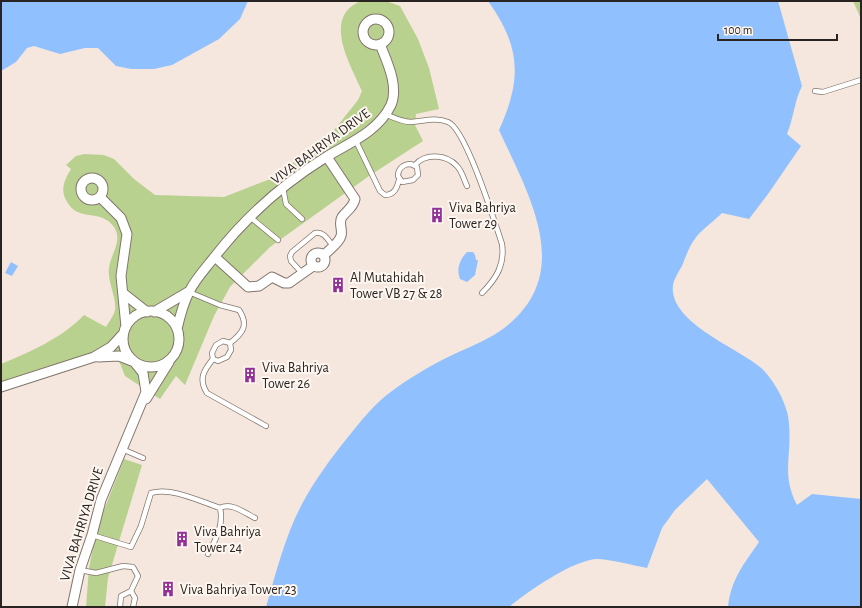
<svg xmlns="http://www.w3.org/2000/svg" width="862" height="608" font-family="'Alegreya Sans',sans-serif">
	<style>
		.green { fill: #b9d18e }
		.water { fill: #91c0fe }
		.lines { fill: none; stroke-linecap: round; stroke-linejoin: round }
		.lane-casing { stroke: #81756c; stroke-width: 6 }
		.street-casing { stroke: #81756c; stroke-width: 11 }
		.lane { stroke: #fff; stroke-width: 4.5 }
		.street { stroke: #fff; stroke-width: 9 }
		.labels { text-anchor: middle; stroke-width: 4; stroke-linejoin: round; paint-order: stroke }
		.street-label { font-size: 14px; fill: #292421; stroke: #fef6f0 }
		.poi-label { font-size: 14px; fill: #292421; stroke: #fef6f0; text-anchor: start }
	</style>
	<rect width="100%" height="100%" fill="#f5e7de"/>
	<path class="green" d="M361 1H386L400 6 418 39 429 68 439 109 416 114 415 125 423 141 369 176 270 247 230 287 214 316 185 385 176 376 160 399 125 376 112 343 99 351 1 382V364C30 352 62 338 84 315L106 327C109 322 114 315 115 310 117 298 107 281 109 268 111 253 123 241 114 227 100 207 78 224 66 200 60 189 65 179 71 169L66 165 76 156 84 154 104 155 114 159 134 179 155 195 224 197 273 178 331 134 358 100 362 91C351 66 321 17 361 1Z
		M853 1H861V19Z
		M124 459 142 465 108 578 105 607H86L89 568 97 528Z"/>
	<path class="water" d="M1 1H248L240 19 219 39 172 65 154 69H131L116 66 98 48H85L60 54 34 46 27 48 16 62 1 71Z
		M488 1H778L802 86C794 102 794 117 787 134L801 146 768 194 749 219 722 213C714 221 704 228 697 236 690 244 686 256 682 266 679 271 674 279 673 285 668 322 738 348 760 367 768 374 776 386 781 396 785 405 789 415 789 425 792 456 781 474 797 505L812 494 861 499V607H728C731 579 744 564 759 542L707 479 675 510 662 528 647 568C631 565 614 560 598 559 574 559 527 592 509 607H266C276 573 285 536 302 504 315 480 331 458 348 437 361 421 375 403 392 391 408 379 428 367 446 358 464 349 484 342 500 331 578 276 529 196 499 130 522 79 521 47 488 1Z
		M467 252H473L475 255 476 260H478L475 275 467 282 460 279C456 269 460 259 467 252Z
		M11 262 18 266 12 276 5 273Z"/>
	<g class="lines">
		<g class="lane-casing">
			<path id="lane" d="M815 91 823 92 861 80
				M385 114C394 118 402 122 411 122 425 121 435 117 448 122 466 129 495 223 502 244 505 265 496 279 482 293
				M356 141 380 191 385 195C395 195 397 187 399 180
				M411 164 417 167 418 175 413 180 402 182 398 176C398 168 404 164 411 164Z
				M415 165C425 153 446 154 457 166 462 171 464 180 467 186
				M283 188 286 204 302 219
				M250 217 278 240
				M302 273 291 261 290 256 292 252 315 233C324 231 328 240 333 246
				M189 292 220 305 239 310C249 325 243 333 230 343
				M223 341 230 343 231 350 227 357 218 361 213 359 212 353 216 345Z
				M213 359C204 370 198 379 207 393L266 426
				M122 449 143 458
				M220 508C231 502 245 513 255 518
				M92 535 131 547 141 526 151 493C172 487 199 501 220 508 224 525 216 539 208 554
				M80 570 96 573 123 566 133 567 138 576 131 591
				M120 607 121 596 131 591 135 598 133 607"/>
		</g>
		<g class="street-casing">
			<path id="street" d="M363 32a13 13 0 1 1 26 0a13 13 0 1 1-26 0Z
				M81 189a11 11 0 1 1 22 0a11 11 0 1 1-22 0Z
				M100 197 121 218 127 234 121 276 126 327
				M311 260a7 7 0 1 1 14 0a7 7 0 1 1-14 0Z
				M324 255C329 250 339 243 341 236 343 229 338 223 342 217 347 210 353 208 355 199L327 157
				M215 257 248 287 259 286 272 277 284 283H289L313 266
				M123 293 147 312
				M123 339a28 28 0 1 1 56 0a28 28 0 1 1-56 0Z
				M154 312 188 292
				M177 329C180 316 183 304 189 292 196 278 206 268 216 255 246 217 284 183 326 157 349 143 378 132 391 105 399 86 387 62 380 44
				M98 357 119 356 132 361
				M1 387 94 357 111 347 123 334
				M146 399 169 362
				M72 607 80 570 92 535 101 500 146 392 143 373 135 363"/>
		</g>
		<use href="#lane" class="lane"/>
		<use href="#street" class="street"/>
	</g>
	<defs>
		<g id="building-bare" transform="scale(1.2)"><path d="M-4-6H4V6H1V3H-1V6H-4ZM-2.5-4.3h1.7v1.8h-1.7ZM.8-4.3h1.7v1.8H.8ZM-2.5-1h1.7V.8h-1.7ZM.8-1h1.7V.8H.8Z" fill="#923097" stroke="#fef6f0" stroke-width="2.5" paint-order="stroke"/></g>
	</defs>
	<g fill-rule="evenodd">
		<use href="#building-bare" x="437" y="215"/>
		<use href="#building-bare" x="338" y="285"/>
		<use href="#building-bare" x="250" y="375"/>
		<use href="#building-bare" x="182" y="539"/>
		<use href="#building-bare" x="168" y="589"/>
	</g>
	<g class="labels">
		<g class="street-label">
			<text transform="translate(320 146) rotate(-36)" y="5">VIVA BAHRIYA DRIVE</text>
			<text transform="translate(81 524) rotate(-73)" y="5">VIVA BAHRIYA DRIVE</text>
		</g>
		<g class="poi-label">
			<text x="449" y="212">Viva Bahriya<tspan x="449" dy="16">Tower 29</tspan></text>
			<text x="350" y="282">Al Mutahidah<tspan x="350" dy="16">Tower VB 27 &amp; 28</tspan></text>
			<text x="262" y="372">Viva Bahriya<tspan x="262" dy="16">Tower 26</tspan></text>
			<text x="194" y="536">Viva Bahriya<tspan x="194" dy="16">Tower 24</tspan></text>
			<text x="180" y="594">Viva Bahriya Tower 23</text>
		</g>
	</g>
	<rect width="862" height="608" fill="none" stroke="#292421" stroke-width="4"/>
	<path d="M718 34v6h119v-6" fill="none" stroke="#292421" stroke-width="2"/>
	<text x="724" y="34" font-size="12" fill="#292421" stroke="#fef6f0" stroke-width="3" paint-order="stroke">100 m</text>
</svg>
